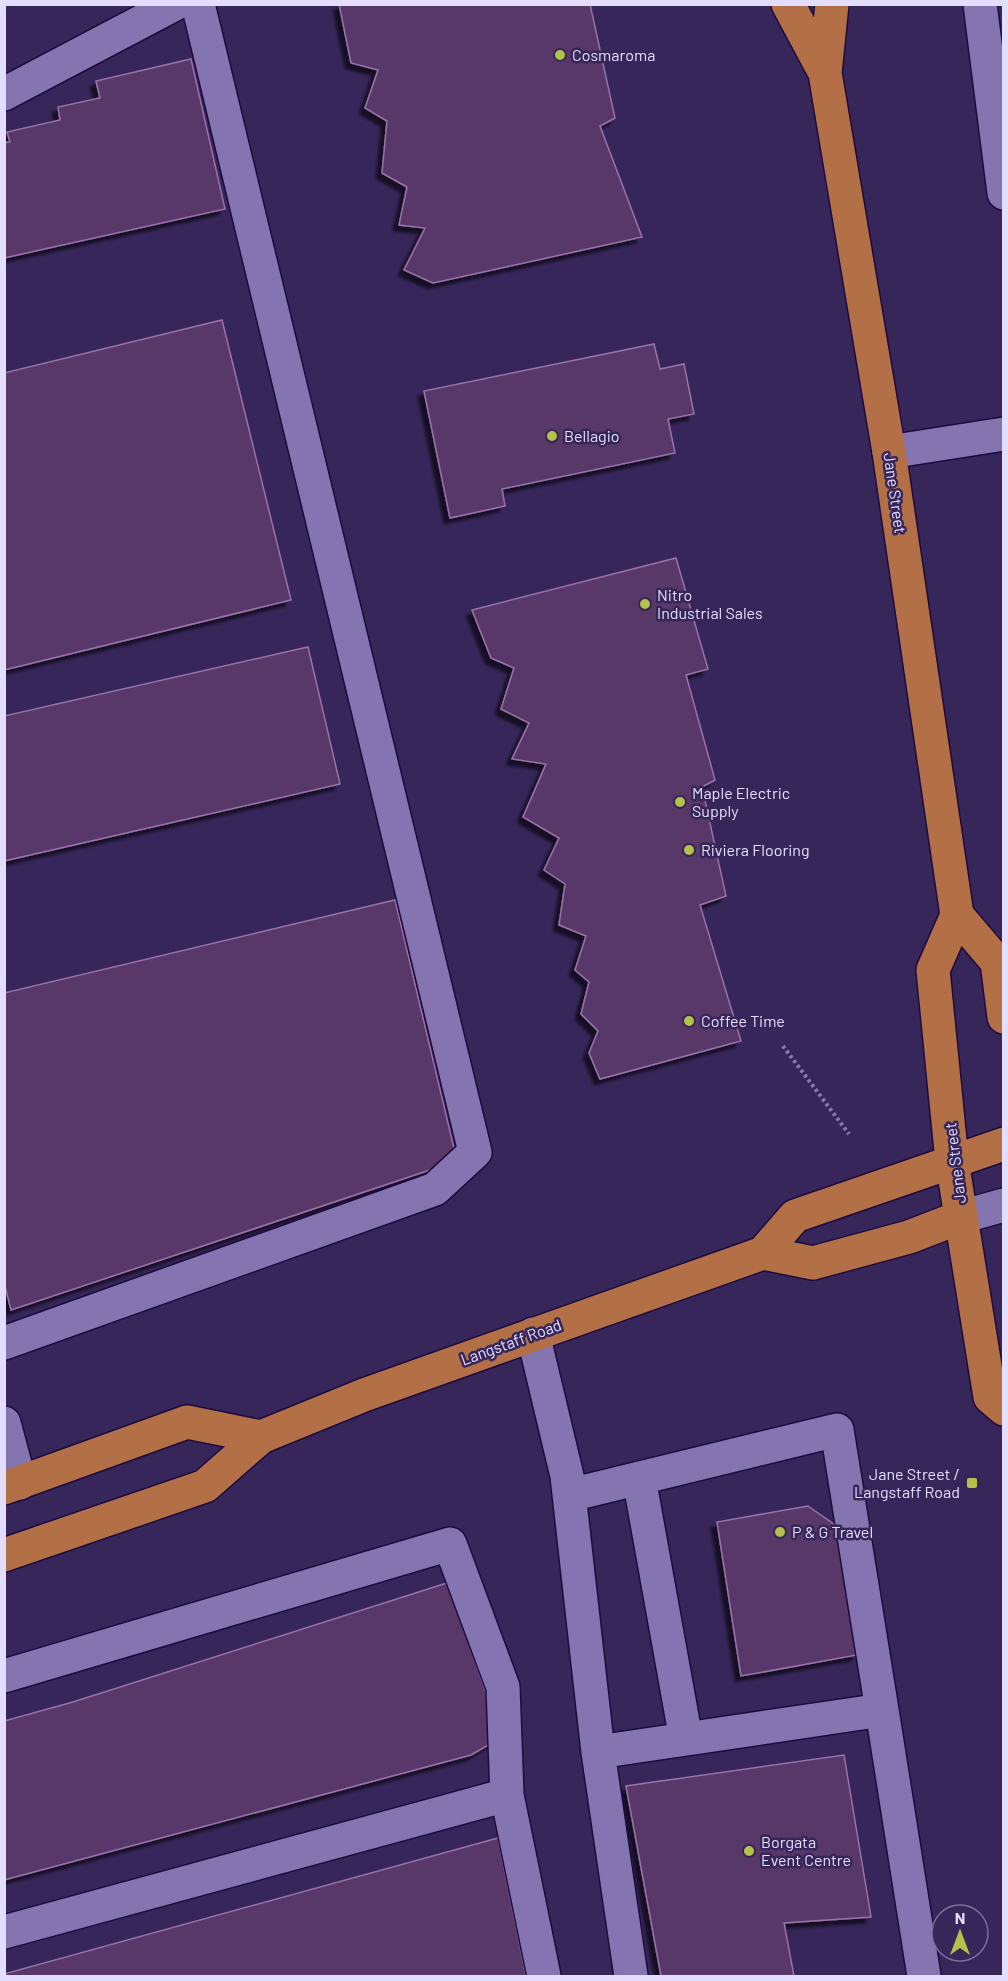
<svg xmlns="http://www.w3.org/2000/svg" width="1008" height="1981" font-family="Barlow,sans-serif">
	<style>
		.building { fill: #593768; stroke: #9873a9; stroke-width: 1.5; filter: url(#shadow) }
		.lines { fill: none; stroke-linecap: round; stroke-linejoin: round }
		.minor-casing { stroke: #1e0b3e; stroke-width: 36 }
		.major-casing { stroke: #1e0b3e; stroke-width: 36 }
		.path { stroke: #877ca7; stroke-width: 4; stroke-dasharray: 3 3; stroke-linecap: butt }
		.minor { stroke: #8475b1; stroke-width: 33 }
		.major { stroke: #b37047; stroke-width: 33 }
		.poi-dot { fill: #b5c249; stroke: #36265a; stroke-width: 2 }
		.labels { text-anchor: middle; stroke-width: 5; stroke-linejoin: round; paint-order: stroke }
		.poi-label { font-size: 16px; fill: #e3ddfe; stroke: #36265a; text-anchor: start }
		.street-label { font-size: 16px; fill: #e3ddfe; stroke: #36265a }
	</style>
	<defs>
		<filter id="shadow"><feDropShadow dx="-5.5" dy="5.5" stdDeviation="1.5" flood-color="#0009"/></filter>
	</defs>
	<rect width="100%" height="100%" fill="#36265a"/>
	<path class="building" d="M339 4H590L615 118 600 126 642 237 433 283 404 270 425 228 399 225 407 187 382 173 387 121 365 108 378 70 351 63Z
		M191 59 225 209 4 258V143L10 142 7 132 60 120 58 107 100 98 96 81Z
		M222 320 291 600 4 670V373Z
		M654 344 660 369 684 364 694 414 668 419 675 453 502 489 505 506 450 518 424 391Z
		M676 558 708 669 686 675 715 780 702 787 726 896 700 905 741 1041 600 1079 589 1053 598 1031 581 1014 589 982 575 970 586 936 559 925 565 884 544 870 559 838 523 817 546 764 512 759 529 723 501 709 514 668 491 658 472 610Z
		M308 647 340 784 4 861V716Z
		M395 900 457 1161 11 1310 4 1282V993Z
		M808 1506 848 1534 857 1655 741 1676 717 1522Z
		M447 1583 502 1737 471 1755 4 1880V1721L73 1702Z
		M844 1755 871 1917 784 1923 794 1976H661L626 1786Z
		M498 1838 526 1976H4V1974Z"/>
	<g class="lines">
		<g class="minor-casing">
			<path id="minor" d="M980 4 1004 193
				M4 94 175 4
				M889 452 1004 434
				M961 1217 1004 1205
				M533 1334 567 1476 598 1752 631 1976
				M4 1343 435 1189 475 1152 198 4
				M4 1423 20 1483
				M639 1478 686 1739
				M570 1495 837 1430 882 1710
				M4 1676 450 1544 503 1687 507 1795 4 1932
				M598 1752 882 1710 924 1976
				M507 1795 544 1976"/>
		</g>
		<g class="major-casing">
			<path id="major" d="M788 4 825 73
				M832 4 825 73 889 452 957 915 997 962 1004 1017
				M957 915 933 970 952 1161 990 1397 1004 1409
				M763 1253 813 1263 909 1237 961 1217
				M4 1488 187 1422 261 1437
				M4 1555 205 1486 261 1437 364 1395 763 1253 795 1216 1004 1144"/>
		</g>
		<path class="path" d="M783 1046 849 1134"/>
		<use href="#minor" class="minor"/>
		<use href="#major" class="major"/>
	</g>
	<g class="poi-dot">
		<circle cx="560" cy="55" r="6"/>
		<circle cx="552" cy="436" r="6"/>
		<circle cx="645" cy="604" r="6"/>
		<circle cx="680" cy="802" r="6"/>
		<circle cx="689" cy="850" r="6"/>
		<circle cx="689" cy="1021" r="6"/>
		<rect x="966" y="1477" width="12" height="12" rx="3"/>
		<circle cx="780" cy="1532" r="6"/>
		<circle cx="749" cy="1851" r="6"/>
	</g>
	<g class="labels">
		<g class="poi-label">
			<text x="572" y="61">Cosmaroma</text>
			<text x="564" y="442">Bellagio</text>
			<text x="657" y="601">Nitro<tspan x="657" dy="18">Industrial Sales</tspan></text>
			<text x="692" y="799">Maple Electric<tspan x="692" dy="18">Supply</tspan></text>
			<text x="701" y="856">Riviera Flooring</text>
			<text x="701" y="1027">Coffee Time</text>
			<text x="960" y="1480" text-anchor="end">Jane Street /<tspan x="960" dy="18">Langstaff Road</tspan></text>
			<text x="792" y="1538">P &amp; G Travel</text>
			<text x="761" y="1848">Borgata<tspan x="761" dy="18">Event Centre</tspan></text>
		</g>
		<g class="street-label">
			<text transform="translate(895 493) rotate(82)" y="6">Jane Street</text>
			<text transform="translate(955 1163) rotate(-97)" y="6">Jane Street</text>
			<text transform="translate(511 1342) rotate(-20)" y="6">Langstaff Road</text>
		</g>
	</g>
	<rect width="1008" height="1981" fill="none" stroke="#e3ddfe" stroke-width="12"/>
	<g transform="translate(960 1933)"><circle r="28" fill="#36265a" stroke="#7b6f9c" stroke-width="1.5"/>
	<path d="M0-4.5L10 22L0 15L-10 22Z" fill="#b5c249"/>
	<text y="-9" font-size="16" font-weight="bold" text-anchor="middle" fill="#e3ddfe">N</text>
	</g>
</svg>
